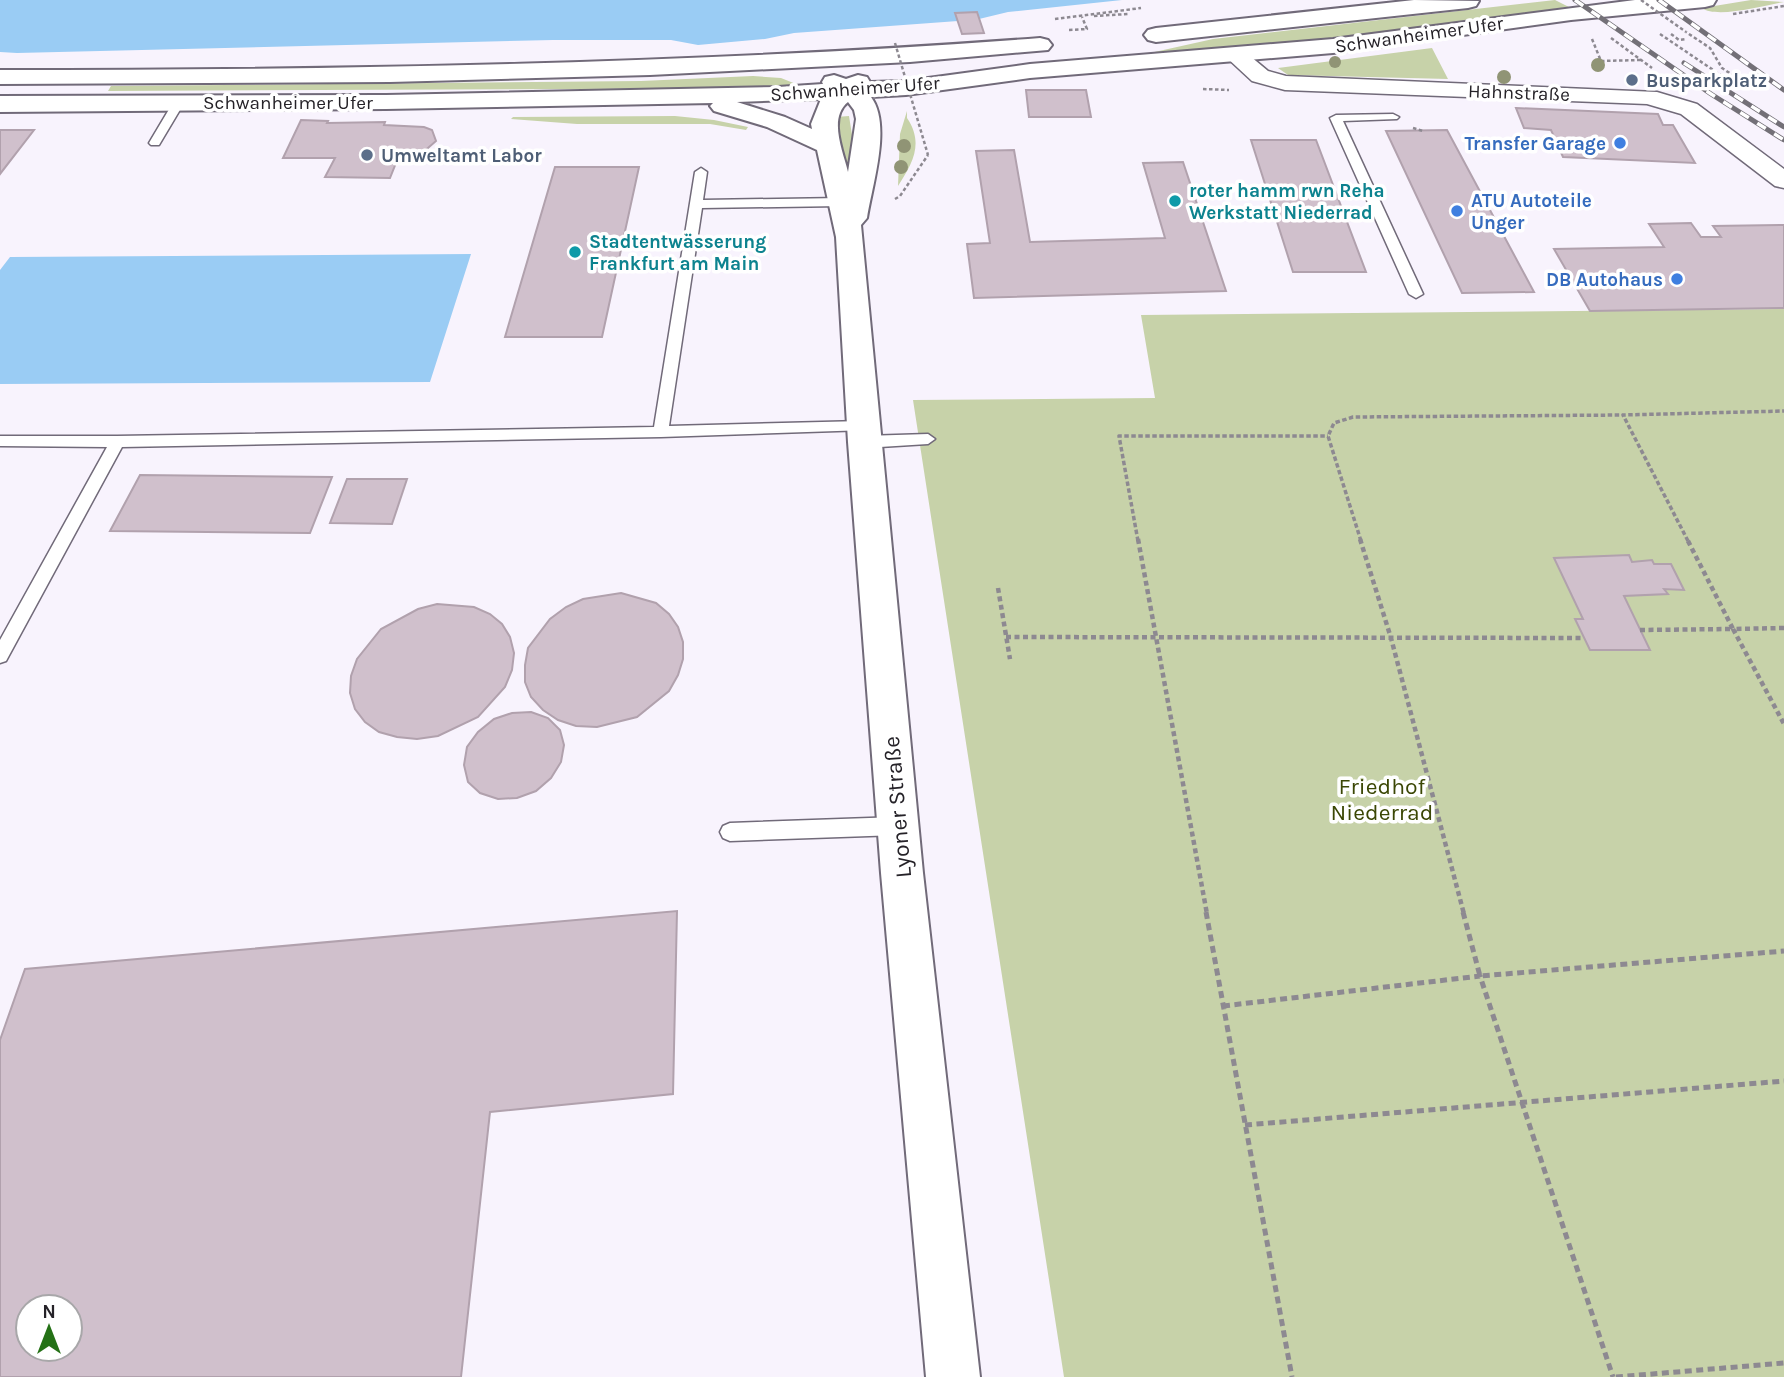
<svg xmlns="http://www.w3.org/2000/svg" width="1784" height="1377" font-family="Karla,sans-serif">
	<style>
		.green { fill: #c7d2a9 }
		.water { fill: #9accf4 }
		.building { fill: #d0c0cc; stroke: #b1a1ad; stroke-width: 2; fill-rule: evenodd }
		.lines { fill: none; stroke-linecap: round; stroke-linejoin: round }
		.service-casing { stroke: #716a79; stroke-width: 3 }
		.minor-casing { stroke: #716a79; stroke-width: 3 }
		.secondary-casing { stroke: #716a79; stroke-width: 4 }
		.path-far3 { stroke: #8d8991; stroke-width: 2.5; stroke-dasharray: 3.5 2.5; stroke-linecap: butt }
		.path-far2 { stroke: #8d8991; stroke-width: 3.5; stroke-dasharray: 4.5 2.5; stroke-linecap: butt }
		.path-far1 { stroke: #8d8991; stroke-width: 4.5; stroke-dasharray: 5 3.5; stroke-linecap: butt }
		.path { stroke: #8d8991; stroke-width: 5; stroke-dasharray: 7 4.5; stroke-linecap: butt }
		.service { fill: #fff; fill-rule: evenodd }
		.minor { fill: #fff; fill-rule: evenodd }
		.secondary { fill: #fff; fill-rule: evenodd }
		.rail-casing { stroke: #737077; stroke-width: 5 }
		.rail { stroke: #fff; stroke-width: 3.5; stroke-dasharray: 10; stroke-linecap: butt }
		.path-bridge { stroke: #8d8991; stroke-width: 2.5; stroke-dasharray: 3.5 2.5; stroke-linecap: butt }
		.tree { fill: #909475 }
		.service-dot { fill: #5c6f8a; stroke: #fff; stroke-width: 2.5 }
		.shop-dot { fill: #3f7fe0; stroke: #fff; stroke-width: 2.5 }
		.culture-dot { fill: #0f9aa8; stroke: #fff; stroke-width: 2.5 }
		.labels { text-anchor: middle; stroke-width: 7; stroke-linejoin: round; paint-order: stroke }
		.far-street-label { font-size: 19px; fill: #252228; stroke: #fff }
		.far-service-label { font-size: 19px; font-weight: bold; fill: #4e5e75; stroke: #fff; text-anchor: start }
		.far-shop-label { font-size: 19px; font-weight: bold; fill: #366cbe; stroke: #fff; text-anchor: end }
		.far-culture-label { font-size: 19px; font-weight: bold; fill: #0d838f; stroke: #fff; text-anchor: start }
		.park-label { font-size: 23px; fill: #3b4705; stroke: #fff }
		.street-label { font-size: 23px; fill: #252228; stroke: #fff }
	</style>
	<rect width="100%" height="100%" fill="#f8f3fd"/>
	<path class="green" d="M1555 0 1569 7 1274 47 1094 59 1150 53 1213 39Z
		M1751 0 1784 2C1765 5 1717 19 1702 8Z
		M1432 48 1448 79 1288 75 1278 68Z
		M753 76 781 78 806 88 108 91 111 86 641 81Z
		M907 111V118C924 143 913 163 898 186L900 134Z
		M675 116 714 120 748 127 746 130 710 124H577L511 119 513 117Z
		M849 116 853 141 849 174 844 173 837 152 836 117Z
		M1784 309V1377H1064L913 400 1155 398 1141 315Z"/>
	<path class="water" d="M0 0H1122L1008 12 979 19 977 12 956 13 958 21 794 33 765 39 698 45 671 40H553L17 53 0 52Z
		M471 254 430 382 0 384V270L10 257Z"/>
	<path class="building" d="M977 12 984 33 962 34 955 13Z
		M1026 90H1086L1091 117H1029Z
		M1516 108 1658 114 1663 125H1673L1695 163 1563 157 1551 130 1524 128Z
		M301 120 328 121 327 123 385 122 384 125 424 127 432 130 436 141 421 154 398 158 390 178 325 177 335 158H283Z
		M0 130H34L0 174Z
		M1447 130 1534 292 1462 293 1386 131Z
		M1251 140H1316L1366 272H1293Z
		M1014 150 1030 242 1165 238 1143 163 1183 162 1226 291 974 298 967 244 990 243 976 151Z
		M555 167H639L602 337H505Z
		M1691 223 1701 237H1721L1713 226 1784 225V308L1590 311 1554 249 1664 247 1649 224Z
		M140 475 332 477 310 533 110 531Z
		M347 479H407L392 524 330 523Z
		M1629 555 1632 562 1652 560 1654 564H1671L1684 590 1664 589 1668 594 1624 596 1650 650H1590L1575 619H1583L1554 558Z
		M621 593 656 603 669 614 678 627 683 642V659L678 675 669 691 637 717 597 727 576 726 558 720 543 710 531 697 525 682V665L528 648 550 619 566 607 583 599Z
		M437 604 474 607 490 614 502 624 510 637 514 653 512 670 505 687 478 717 438 736 417 739 397 737 379 732 365 722 355 709 350 693 351 676 357 659 381 629 418 609Z
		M531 712 548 718 560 730 564 745 561 762 551 778 536 791 517 798 498 799 480 793 468 782 464 765 467 747 478 732 494 719 512 713Z
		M677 911 673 1094 490 1112 461 1377H0V1040L25 969ZM28 1307H70V1349H28Z"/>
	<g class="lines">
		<g class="service-casing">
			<path id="service" d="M174 101 184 103 159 145H151L149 143Z
				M1393 114 1399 117 1397 119 1343 121 1423 294 1416 298 1409 294 1330 118 1336 115Z
				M701 168 707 172 703 200 841 198 847 202 841 206 702 208 669 426 862 421 869 426 867 430 661 437 122 447 6 661 0 663V640L107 447 0 446V436H117L654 427 695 172Z
				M928 434 935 439 928 444 864 448 857 442 864 436Z
				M898 817 905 820 907 826 905 832 898 835 730 841 723 838 720 832 723 826 730 823Z"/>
		</g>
		<g class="minor-casing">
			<path id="minor" d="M1236 49 1244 51 1268 71 1286 76 1657 92 1697 104 1784 169V188L1775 186 1681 114 1647 104 1285 90 1252 81 1225 56 1228 51Z"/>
		</g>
		<g class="secondary-casing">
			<path id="secondary" d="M1414 0 1479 1 1476 6 1468 8 1156 42 1148 40 1144 35 1148 30 1156 28Z
				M1635 0H1716L1713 5 1705 7 1571 20 1333 53 1030 78 906 95 871 97C892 125 872 185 867 218L861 225 923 873 980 1377H926L881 873 848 442 836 237 817 150 767 127 714 111 710 106 713 103 386 109 0 112V96L386 95 778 87 823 84 822 82 825 77 834 75 846 79 858 75 867 77 870 82 906 81 1030 64 1333 39ZM821 99 811 124 812 129 785 117 737 102ZM848 102 854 110 856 119 848 172C843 151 828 118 848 102Z
				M1040 38 1048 40 1052 45 1048 50 910 62 650 75 390 82 0 84V70C347 70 694 64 1040 38Z"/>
		</g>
		<path class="path-far3" d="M1733 14 1784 6
			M1094 16 1128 14
			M1055 19 1141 8
			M1069 30 1087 29 1082 17
			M1660 34 1728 80 1735 81 1737 78 1722 68 1710 48 1686 32
			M1671 34 1679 40 1686 39
			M1611 38 1652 68
			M1592 39 1603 66
			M1601 61 1641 60
			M1203 89 1229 90
			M1413 128 1423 131
			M895 199 900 196 928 155"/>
		<path class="path-far2" d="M1138 541 1119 436H1328
			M1361 541 1328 436 1334 423 1353 417 1623 415
			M1688 541 1623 415 1784 411"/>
		<path class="path-far1" d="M1138 539 1207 914
			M1360 539 1391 638 1464 914
			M998 588 1010 659
			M1784 628 1733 629 1784 724
			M1640 630 1733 629 1687 539
			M1006 637 1584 638"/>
		<path class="path" d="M1206 912 1292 1377
			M1463 912 1480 976 1784 951
			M1223 1006 1480 976 1613 1377
			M1245 1125 1784 1081
			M1616 1377 1784 1363"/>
		<use href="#service" class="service"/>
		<use href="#minor" class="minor"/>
		<use href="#secondary" class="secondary"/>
		<g class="rail-casing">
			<path id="rail" d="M1575 0 1711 94 1784 140
				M1659 0 1784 90
				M1684 63 1784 127"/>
		</g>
		<use href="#rail" class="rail"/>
		<path class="path-bridge" d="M1641 0 1686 32
			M895 43 928 155"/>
	</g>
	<g class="tree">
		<circle cx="1335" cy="62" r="6"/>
		<circle cx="1598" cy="65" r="7"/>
		<circle cx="1504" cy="77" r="7"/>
		<circle cx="904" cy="146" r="7"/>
		<circle cx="901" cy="167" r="7"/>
	</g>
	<g class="service-dot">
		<circle cx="1632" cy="80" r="7"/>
		<circle cx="367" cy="155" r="7"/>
	</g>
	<g class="shop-dot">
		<circle cx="1620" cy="143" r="7"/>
		<circle cx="1457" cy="211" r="7"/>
		<circle cx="1677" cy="279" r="7"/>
	</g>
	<g class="culture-dot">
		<circle cx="1175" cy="201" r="7"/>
		<circle cx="575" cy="252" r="7"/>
	</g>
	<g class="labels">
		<g class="far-street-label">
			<text transform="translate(1419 34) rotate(-8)" y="7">Schwanheimer Ufer</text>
			<text transform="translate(855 88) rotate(-4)" y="7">Schwanheimer Ufer</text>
			<text transform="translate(1519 92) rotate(2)" y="7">Hahnstraße</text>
			<text x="288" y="109">Schwanheimer Ufer</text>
		</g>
		<g class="far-service-label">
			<text x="1646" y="87">Busparkplatz</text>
			<text x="381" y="162">Umweltamt Labor</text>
		</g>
		<g class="far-shop-label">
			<text x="1606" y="150">Transfer Garage</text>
			<text x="1471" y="207" text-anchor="start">ATU Autoteile<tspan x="1471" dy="22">Unger</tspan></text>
			<text x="1663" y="286">DB Autohaus</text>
		</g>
		<g class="far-culture-label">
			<text x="1189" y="197">roter hamm rwn Reha<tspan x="1189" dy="22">Werkstatt Niederrad</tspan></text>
			<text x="589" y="248">Stadtentwässerung<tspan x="589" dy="22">Frankfurt am Main</tspan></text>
		</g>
		<g class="park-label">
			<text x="1382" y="794">Friedhof<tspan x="1382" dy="26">Niederrad</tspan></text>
		</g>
		<g class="street-label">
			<text transform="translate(897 807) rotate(-95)" y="8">Lyoner Straße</text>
		</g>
	</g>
	<g transform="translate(49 1328)"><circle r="33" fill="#ffffff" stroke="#a8a7a9" stroke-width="2"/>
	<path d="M0-5L12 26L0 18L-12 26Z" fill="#247116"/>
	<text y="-10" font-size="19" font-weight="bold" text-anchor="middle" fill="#252228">N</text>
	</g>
</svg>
